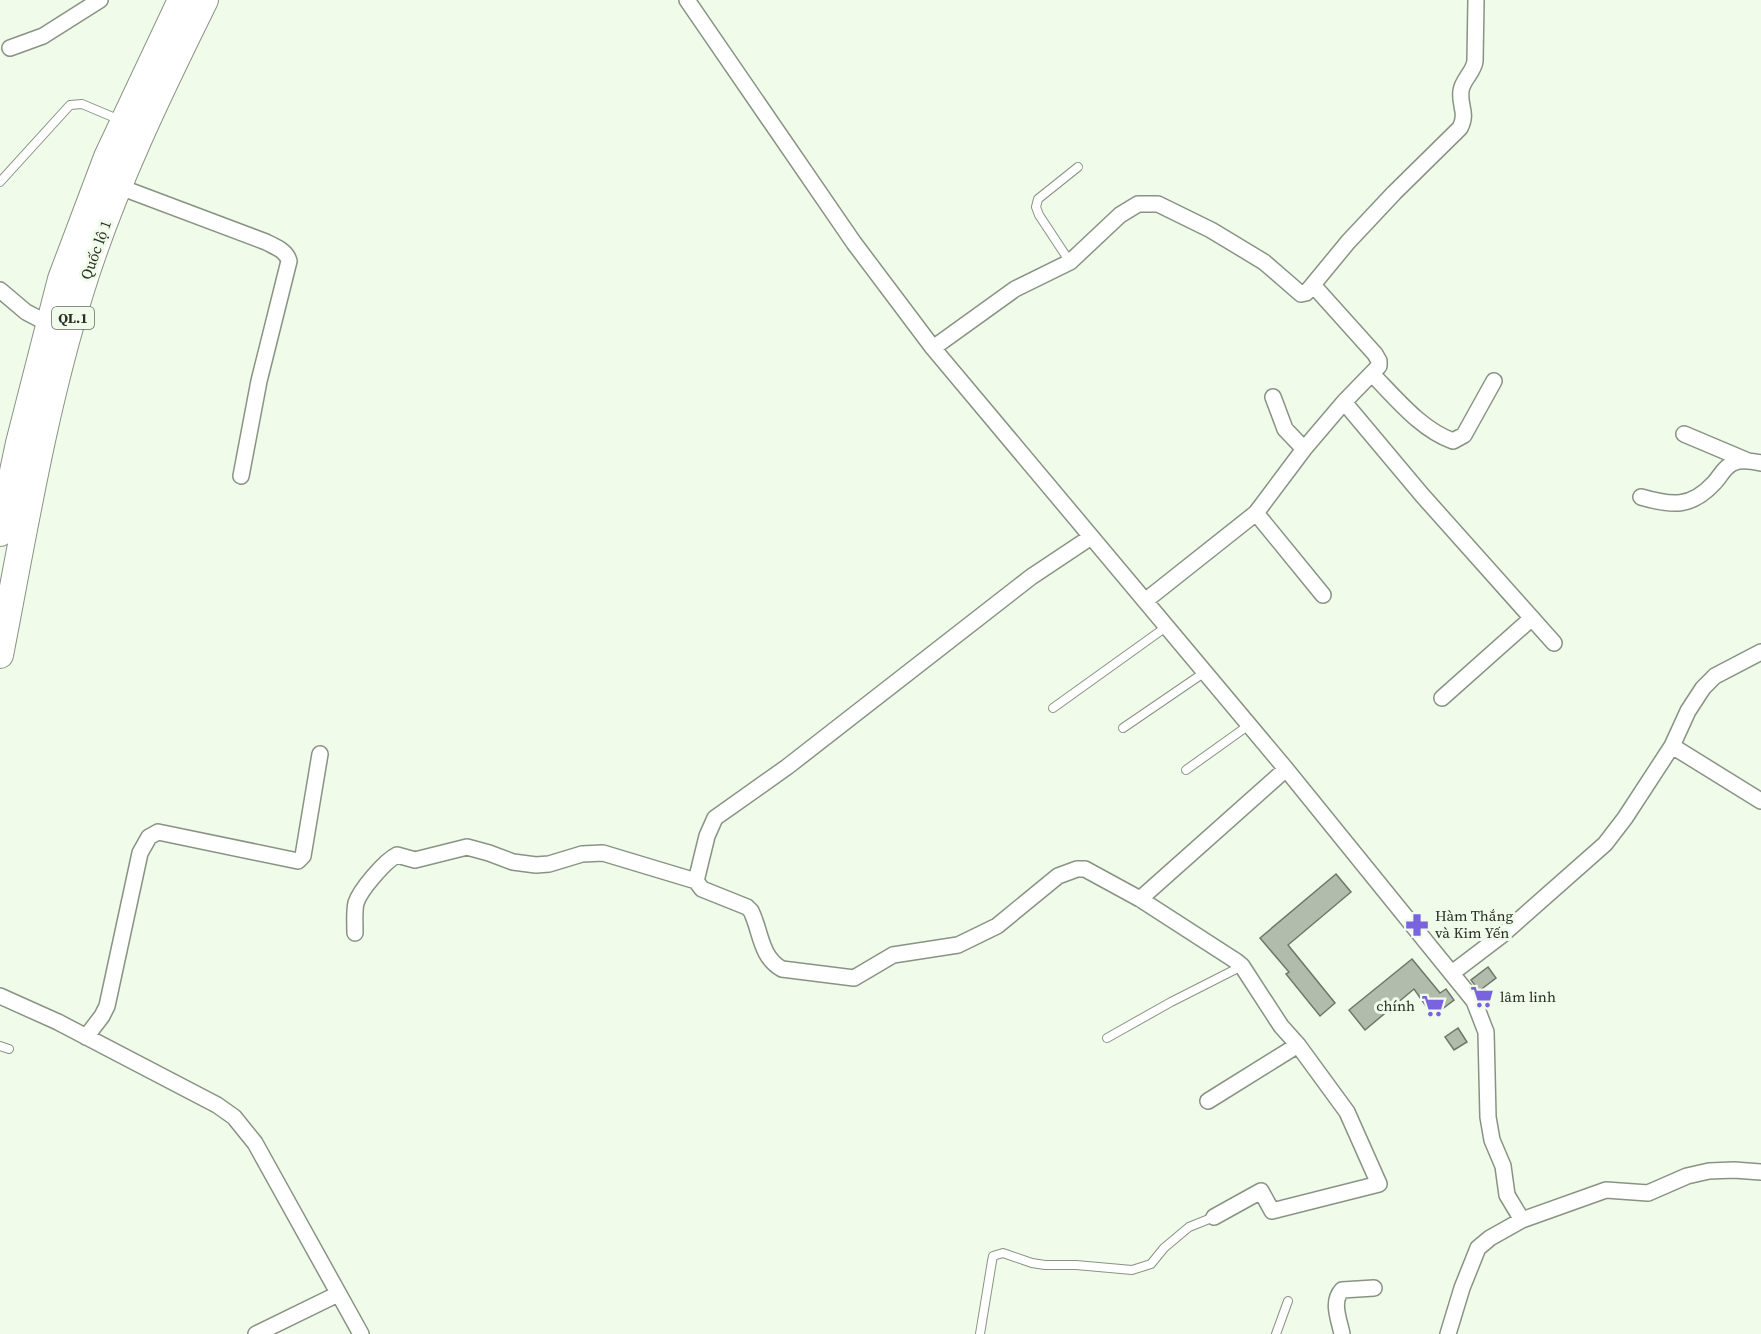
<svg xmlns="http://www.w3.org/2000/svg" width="1761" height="1334" font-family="'Source Serif 4',serif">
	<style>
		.building { fill: #b2bcac; stroke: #6e7769; stroke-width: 1.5 }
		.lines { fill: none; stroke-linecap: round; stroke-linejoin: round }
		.service-casing { stroke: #899384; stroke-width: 10 }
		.minor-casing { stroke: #899384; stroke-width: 18 }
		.trunk-casing { stroke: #899384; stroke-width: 28 }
		.service { stroke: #fff; stroke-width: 8 }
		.minor { stroke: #fff; stroke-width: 15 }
		.trunk { stroke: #fff; stroke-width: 26 }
		.labels { text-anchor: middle; stroke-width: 6; stroke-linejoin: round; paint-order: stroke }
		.shield { fill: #f0fbea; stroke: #656b61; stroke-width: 1.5 }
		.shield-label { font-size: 14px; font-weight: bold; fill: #292d26 }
		.street-label { font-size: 15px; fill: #292d26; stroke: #f0fbea }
		.poi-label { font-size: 15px; fill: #292d26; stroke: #f0fbea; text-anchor: start }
	</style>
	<rect width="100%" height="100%" fill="#f0fbea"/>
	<path class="building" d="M1336 874 1351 892 1288 945 1335 1003 1320 1016 1286 974 1289 972 1260 938Z
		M1412 959 1440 993 1446 989 1454 1000 1433 1016 1414 989 1365 1030 1349 1010Z
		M1488 967 1496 978 1479 991 1471 980Z
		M1458 1028 1467 1042 1454 1050 1445 1037Z"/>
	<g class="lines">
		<g class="service-casing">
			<path id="service" d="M0 182 70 105 82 104 120 120
				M1070 262 1039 215 1036 207 1038 199 1078 167
				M1053 708 1166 627
				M1123 728 1205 672
				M1186 770 1249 725
				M1107 1038 1171 1002 1242 966
				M0 1046 9 1049
				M980 1334 992 1261 993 1256 1003 1253 1032 1263 1045 1265H1076L1132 1270 1151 1264 1164 1248 1189 1227 1214 1217
				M1276 1334 1288 1301"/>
		</g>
		<g class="minor-casing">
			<path id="minor" d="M687 0 854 243 933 348 1286 769 1474 1001 1486 1032 1488 1117 1492 1140 1503 1166 1507 1195 1522 1220
				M10 48 43 36 100 0
				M120 187 266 242C275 247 286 250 289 261L259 381 241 476
				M0 290 26 312 49 324
				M933 348 1015 289 1070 262 1120 215 1138 204H1158L1211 230 1264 262 1301 294 1306 293 1348 242 1394 193 1460 128C1468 112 1459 107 1461 91 1462 80 1474 72 1475 61L1476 0
				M1372 374C1396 398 1420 429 1453 441L1464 435 1494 381
				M1273 397 1285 429 1304 449
				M1344 402 1422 495 1554 643
				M1684 434 1748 461
				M1641 497C1672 506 1691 508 1714 483 1720 477 1724 467 1733 463 1741 459 1752 461 1761 463
				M1256 513 1323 595
				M1091 537 1031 577 787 767 715 818 707 836 696 881 702 889 747 907 751 911C761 931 760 957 782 969L854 978 893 955 958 945 997 926 1058 876 1077 869H1085L1140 899 1236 961 1242 966 1281 1026 1298 1045 1347 1112 1379 1184 1272 1211 1261 1191 1214 1217
				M1145 601 1256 513 1304 449 1344 402 1379 366V361L1375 354 1313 285
				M1442 698 1532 618
				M1672 746 1761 801
				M1140 899 1286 769
				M355 933C355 924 354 911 356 903 360 890 385 861 397 855L415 860 467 847 489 853 513 862 536 865 549 864 582 854 603 853 696 881
				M1452 973 1502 935 1605 844 1625 818 1672 746 1688 711 1703 688 1715 676 1761 652
				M0 996 58 1022 217 1105 234 1117 255 1143 361 1334
				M86 1037 102 1016 107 1006 140 853 149 837 158 832 298 861 303 856 320 754
				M1208 1101 1298 1045
				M256 1334 338 1294
				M1342 1334C1339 1319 1331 1302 1342 1290L1374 1288
				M1448 1334 1462 1288 1478 1248 1490 1238 1522 1220 1606 1190 1648 1193 1687 1176 1709 1171 1734 1170 1761 1172"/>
		</g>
		<g class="trunk-casing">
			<path id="trunk" d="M0 533 19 443 61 279 107 157 181 0
				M0 655C24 532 44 407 82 287 113 188 159 93 205 0"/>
		</g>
		<use href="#service" class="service"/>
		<use href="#minor" class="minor"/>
		<use href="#trunk" class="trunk"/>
	</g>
	<defs>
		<g id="pharmacy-bare" transform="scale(1.8)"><path d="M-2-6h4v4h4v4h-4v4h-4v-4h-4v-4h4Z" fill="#7963de" stroke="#f0fbea" stroke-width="2.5" paint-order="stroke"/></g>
		<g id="supermarket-bare" transform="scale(1.8)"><path d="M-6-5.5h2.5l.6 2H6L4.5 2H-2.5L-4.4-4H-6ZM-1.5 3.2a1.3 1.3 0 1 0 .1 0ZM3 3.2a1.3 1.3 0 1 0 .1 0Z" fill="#7963de" stroke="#f0fbea" stroke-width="2.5" paint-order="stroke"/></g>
	</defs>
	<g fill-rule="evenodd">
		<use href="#pharmacy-bare" x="1417" y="925"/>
		<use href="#supermarket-bare" x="1482" y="997"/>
		<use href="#supermarket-bare" x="1433" y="1006"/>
	</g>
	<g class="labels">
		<rect class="shield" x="52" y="307" width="42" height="22" rx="4.5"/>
		<g class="shield-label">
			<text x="73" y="323">QL.1</text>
		</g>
		<g class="street-label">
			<text transform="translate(96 250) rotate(-70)" y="5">Quốc lộ 1</text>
		</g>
		<g class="poi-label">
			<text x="1435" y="921">Hàm Thắng<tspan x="1435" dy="17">và Kim Yến</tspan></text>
			<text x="1500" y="1002">lâm linh</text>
			<text x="1415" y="1011" text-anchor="end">chính</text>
		</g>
	</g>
</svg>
